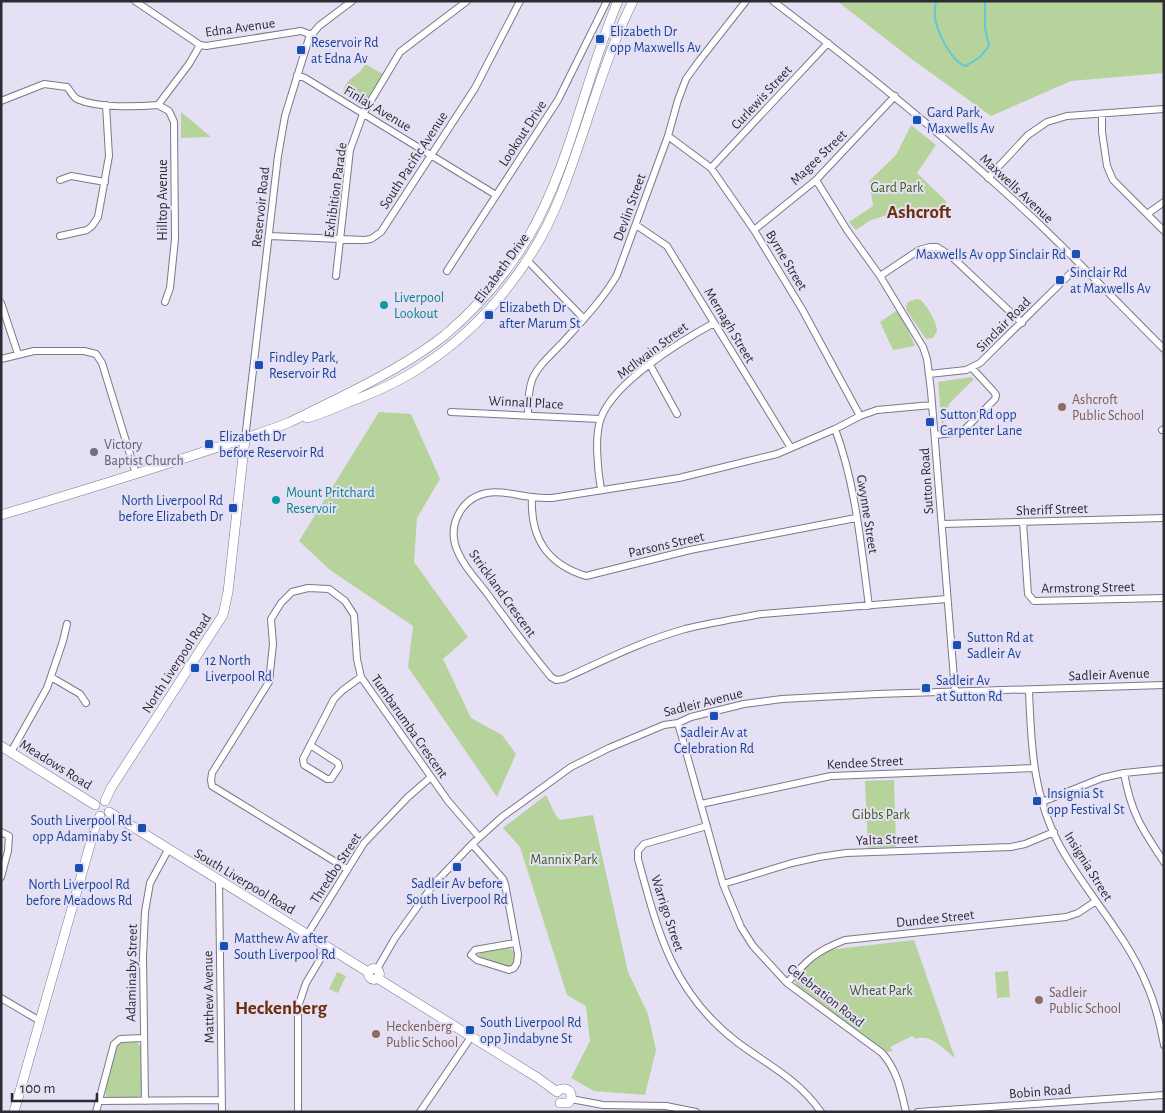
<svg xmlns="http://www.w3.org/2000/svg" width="1165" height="1113" font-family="'Alegreya Sans',sans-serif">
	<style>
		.green { fill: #b5d39a }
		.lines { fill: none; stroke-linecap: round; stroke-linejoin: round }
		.stream { stroke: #66c5d9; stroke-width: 2 }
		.minor-casing { stroke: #7c7789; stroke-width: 8 }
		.major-casing { stroke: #7c7789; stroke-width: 10 }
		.minor { stroke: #fff; stroke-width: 6 }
		.major { stroke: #fff; stroke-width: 9 }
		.transit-dot { fill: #1a4fb4; stroke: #e6e0f5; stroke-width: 2 }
		.culture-dot { fill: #0f9aa8; stroke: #e6e0f5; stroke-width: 2 }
		.education-dot { fill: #8d6e63; stroke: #e6e0f5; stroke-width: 2 }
		.worship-dot { fill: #6b7280; stroke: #e6e0f5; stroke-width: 2 }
		.labels { text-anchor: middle; stroke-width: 4; stroke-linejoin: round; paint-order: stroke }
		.street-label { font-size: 14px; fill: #2d2b32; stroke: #e6e0f5 }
		.transit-label { font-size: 14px; fill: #164399; stroke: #e6e0f5; text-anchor: start }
		.park-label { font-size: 14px; fill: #3c5b1a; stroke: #e6e0f5 }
		.culture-label { font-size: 14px; fill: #0d838f; stroke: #e6e0f5; text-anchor: start }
		.education-label { font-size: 14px; fill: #785e54; stroke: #e6e0f5; text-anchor: start }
		.worship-label { font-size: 14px; fill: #5b616d; stroke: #e6e0f5; text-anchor: start }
		.district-label { font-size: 19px; font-weight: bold; fill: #6c2d0b; stroke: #e6e0f5 }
	</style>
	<rect width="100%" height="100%" fill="#e6e0f5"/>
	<path class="green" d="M837 1H1164V73L1071 81 991 116 913 60Z
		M365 64 385 75 367 103 365 104 344 94 343 91C349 74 359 78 365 64Z
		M181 112 211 137 181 138Z
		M911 125 936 145 917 173 947 202 938 215 913 207 871 220 856 230 849 222 873 206 869 181 896 155Z
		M916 299 921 300C928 308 936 320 937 331L933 338 926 339 907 311 906 307 908 302Z
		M899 309 915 346 893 350 880 322Z
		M971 377 974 379 949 404 942 427 938 382Z
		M379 412 411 414 440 479 417 518 414 562 468 637 443 659 471 718 502 735 516 754 497 797 408 667 413 626 330 570 299 541Z
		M894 780 896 847 868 848 865 781Z
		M546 795 555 814 560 820 593 815 628 972 648 1014 656 1050 645 1095 594 1091 571 1078 590 1041 586 1006 567 995 520 847 503 828Z
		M914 940 955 1058C944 1050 931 1033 916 1039L912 1036 890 1047 893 1051 886 1052 798 986 795 982 796 976 828 950Z
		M510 948 515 953V961L509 967 478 956 480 953Z
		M1008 971 1010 997 997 998 995 972Z
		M337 972 346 976 338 993 329 989Z
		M137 1042 141 1047 142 1093 140 1096 136 1098H107L105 1091 117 1046 121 1043Z"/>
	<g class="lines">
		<path class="stream" d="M936 1C935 7 934 12 935 17 936 30 952 63 966 66L980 57 989 46 985 28V1"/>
		<g class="minor-casing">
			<path id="minor" d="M135 1 200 45
				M773 1C864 70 952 142 1035 220 1079 262 1121 306 1164 349
				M297 75 305 78 496 195
				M1 101 44 84 67 87C70 90 73 97 77 99 97 108 135 107 158 105L189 64 200 45 206 46 301 31 312 35
				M158 105 169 111 174 122 175 239 170 288 165 302
				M1102 114V132L1107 166 1113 180 1164 231
				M668 136 711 168 754 230 802 309 860 416
				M711 168 828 43
				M988 178 1028 135 1047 122 1067 116 1164 109
				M60 180 71 176 105 182
				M816 180 847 230 880 276 923 347 927 359 931 391 955 691
				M1147 214 1164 202
				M636 225 667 246 791 448
				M754 230 816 180 895 96
				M60 236 87 230 92 226 98 217 109 156 106 105
				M269 236 365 240 371 239 381 232 475 88 520 1
				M527 260 584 319
				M447 271 558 100 607 1
				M336 276 350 150 363 114 400 52 467 1
				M880 276 919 250 930 247H937L951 256 1022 323
				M1 303 18 354
				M1 359 34 351H84L96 354 102 363 136 474
				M650 365 677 414
				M929 374 966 370 980 363 1079 265
				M932 405 877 410 860 416 835 429 777 454 679 478 552 498C546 498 539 498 533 497 518 496 503 490 487 493 464 497 449 521 455 544 460 562 475 578 486 592 507 621 528 649 551 677L556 680 563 679C603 661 642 641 685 629 710 623 735 619 761 614L947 599
				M451 412 600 419
				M528 414C528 403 528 391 532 380 538 365 553 353 564 341 583 320 603 299 617 275L668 136 678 100 686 79 699 61 746 1
				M835 429C856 485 861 547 869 606
				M1162 430 1164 429
				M935 435 962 432 995 399 996 395 994 392 972 368
				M245 439 278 156 285 116 309 38 319 26 352 1
				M601 490C598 472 594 435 601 418 614 382 681 341 714 323
				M532 497C530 538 547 564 586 576L690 550 856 518
				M1023 522 1028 594 1034 601 1164 598
				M942 524 1164 518
				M51 677 80 694 86 703
				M1029 690C1031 746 1033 797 1061 848 1087 894 1126 935 1146 983 1155 1003 1160 1023 1164 1045
				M678 723 723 884 741 927 753 946 787 983 882 1053C897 1070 901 1090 906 1112
				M310 745 338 763 339 767 331 779H327L304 765 303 759 334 699 343 690 361 677
				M11 752 47 688 63 641 67 624
				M1124 773C1131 813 1142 829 1164 862
				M1042 802 1102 778 1124 773 1164 769
				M701 804 831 776 1034 768
				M707 826 644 844 638 851V859C658 933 673 993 737 1042 769 1066 797 1078 821 1112
				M1 832 9 836 8 851 1 877
				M472 844 503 879 505 884 518 954 517 963 514 968 509 970 477 960 471 955 475 950 515 943
				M347 869 212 786 211 780 212 773 269 682 273 644 271 619 281 603 292 592 308 588 329 589 345 601 354 615 357 659 361 677 448 801 479 837
				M219 881 222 1112
				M723 884 792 863 819 857 846 853 1011 847 1025 844 1054 832
				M307 935 364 843 408 797 431 777
				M377 969 395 938 433 885 472 844 502 817 571 767 609 748 664 725 678 723 691 717 744 704 782 699 877 694 1164 685
				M787 983C807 960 816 951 845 940L1066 917 1078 913 1096 901
				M1 998 40 1021
				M571 1099 603 1105 666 1106 696 1112
				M99 1101 221 1100
				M145 1101 143 957 145 912 150 883 168 850
				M96 1112 114 1044 120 1039 143 1038
				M298 1112V1007L306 983 327 948
				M420 1112 471 1037
				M918 1112 1164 1095"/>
		</g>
		<g class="major-casing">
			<path id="major" d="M307 418C321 414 335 408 349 402 376 392 401 381 424 365 484 326 534 263 560 197 586 132 602 63 633 1
				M1 515C68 495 134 475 200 453 230 443 261 434 290 422 307 414 324 405 341 397 377 379 413 360 445 335 478 307 507 273 529 236 571 163 585 78 618 1
				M1 746 95 805
				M105 801 111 788 223 615 228 592 245 439
				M109 812 368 972
				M368.5 974a5.5 5.5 0 1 1 11 0a5.5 5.5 0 1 1-11 0Z
				M377 978 538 1078 557 1092
				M557 1092C565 1083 577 1094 568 1103H560
				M14 1112 96 824 100 816"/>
		</g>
		<use href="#minor" class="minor"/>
		<use href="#major" class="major"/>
	</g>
	<g class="transit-dot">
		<rect x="595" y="34" width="10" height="10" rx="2.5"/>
		<rect x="296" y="45" width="10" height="10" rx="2.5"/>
		<rect x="912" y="115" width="10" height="10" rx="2.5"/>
		<rect x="1071" y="249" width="10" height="10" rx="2.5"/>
		<rect x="1055" y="275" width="10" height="10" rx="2.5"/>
		<rect x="484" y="310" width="10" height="10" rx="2.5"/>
		<rect x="254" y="360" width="10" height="10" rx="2.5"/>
		<rect x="925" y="417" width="10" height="10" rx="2.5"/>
		<rect x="204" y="439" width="10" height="10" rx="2.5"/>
		<rect x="228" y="503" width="10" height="10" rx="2.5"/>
		<rect x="952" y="640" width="10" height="10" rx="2.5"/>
		<rect x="190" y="663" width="10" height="10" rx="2.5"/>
		<rect x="921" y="683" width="10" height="10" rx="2.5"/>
		<rect x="709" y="711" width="10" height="10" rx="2.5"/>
		<rect x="1032" y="796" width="10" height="10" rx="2.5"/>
		<rect x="137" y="823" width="10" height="10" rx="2.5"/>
		<rect x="452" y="862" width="10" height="10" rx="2.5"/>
		<rect x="74" y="863" width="10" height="10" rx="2.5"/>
		<rect x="219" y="941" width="10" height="10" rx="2.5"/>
		<rect x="465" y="1025" width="10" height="10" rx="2.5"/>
	</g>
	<g class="culture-dot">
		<circle cx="384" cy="305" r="5"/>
		<circle cx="276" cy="500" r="5"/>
	</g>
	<g class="education-dot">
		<circle cx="1062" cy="407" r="5"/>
		<circle cx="1039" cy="1000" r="5"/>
		<circle cx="376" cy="1034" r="5"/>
	</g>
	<circle class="worship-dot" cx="94" cy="452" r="5"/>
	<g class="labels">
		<g class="street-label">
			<text transform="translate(240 27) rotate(-8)" y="5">Edna Avenue</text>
			<text transform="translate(761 97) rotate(-47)" y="5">Curlewis Street</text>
			<text transform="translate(378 108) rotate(31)" y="5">Finlay Avenue</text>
			<text transform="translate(522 133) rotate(-57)" y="5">Lookout Drive</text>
			<text transform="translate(818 157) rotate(-44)" y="5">Magee Street</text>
			<text transform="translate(413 160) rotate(-57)" y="5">South Pacific Avenue</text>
			<text transform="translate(1017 188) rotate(43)" y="5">Maxwells Avenue</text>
			<text transform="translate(335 190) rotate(-82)" y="5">Exhibition Parade</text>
			<text transform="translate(162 200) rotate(-90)" y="5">Hilltop Avenue</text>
			<text transform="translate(260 207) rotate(-84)" y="5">Reservoir Road</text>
			<text transform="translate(629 207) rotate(-70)" y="5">Devlin Street</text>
			<text transform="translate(787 260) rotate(59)" y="5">Byrne Street</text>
			<text transform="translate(501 268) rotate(-54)" y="5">Elizabeth Drive</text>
			<text transform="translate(1003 324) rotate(-45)" y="5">Sinclair Road</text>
			<text transform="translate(730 325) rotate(59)" y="5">Mernagh Street</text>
			<text transform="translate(652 350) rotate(-37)" y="5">McIlwain Street</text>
			<text transform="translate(526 402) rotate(3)" y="5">Winnall Place</text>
			<text transform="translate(926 481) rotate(-94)" y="5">Sutton Road</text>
			<text transform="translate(1052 509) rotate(-2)" y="5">Sheriff Street</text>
			<text transform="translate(868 514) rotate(81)" y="5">Gwynne Street</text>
			<text transform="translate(666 544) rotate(-13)" y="5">Parsons Street</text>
			<text transform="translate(1088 587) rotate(-1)" y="5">Armstrong Street</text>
			<text transform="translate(503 593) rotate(54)" y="5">Strickland Crescent</text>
			<text transform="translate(176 663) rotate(-57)" y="5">North Liverpool Road</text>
			<text transform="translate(1109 674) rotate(-2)" y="5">Sadleir Avenue</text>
			<text transform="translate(703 702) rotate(-14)" y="5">Sadleir Avenue</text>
			<text transform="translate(410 726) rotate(55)" y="5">Tumbarumba Crescent</text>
			<text transform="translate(865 762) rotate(-3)" y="5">Kendee Street</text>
			<text transform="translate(56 764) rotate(32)" y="5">Meadows Road</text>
			<text transform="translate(887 839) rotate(-2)" y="5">Yalta Street</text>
			<text transform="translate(1089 866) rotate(58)" y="5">Insignia Street</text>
			<text transform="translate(335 868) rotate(-57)" y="5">Thredbo Street</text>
			<text transform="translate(245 881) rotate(31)" y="5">South Liverpool Road</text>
			<text transform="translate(668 913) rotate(72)" y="5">Warrigo Street</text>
			<text transform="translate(935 918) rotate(-6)" y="5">Dundee Street</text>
			<text transform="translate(131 973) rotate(-89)" y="5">Adaminaby Street</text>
			<text transform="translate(826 995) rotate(38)" y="5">Celebration Road</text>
			<text transform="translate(208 997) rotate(-91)" y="5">Matthew Avenue</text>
			<text transform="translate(1040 1091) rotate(-4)" y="5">Bobin Road</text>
		</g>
		<g class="transit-label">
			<text x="610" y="36">Elizabeth Dr<tspan x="610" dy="16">opp Maxwells Av</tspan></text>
			<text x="311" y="47">Reservoir Rd<tspan x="311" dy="16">at Edna Av</tspan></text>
			<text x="927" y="117">Gard Park,<tspan x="927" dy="16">Maxwells Av</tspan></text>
			<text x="1066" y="259" text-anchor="end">Maxwells Av opp Sinclair Rd</text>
			<text x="1070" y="277">Sinclair Rd<tspan x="1070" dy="16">at Maxwells Av</tspan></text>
			<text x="499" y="312">Elizabeth Dr<tspan x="499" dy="16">after Marum St</tspan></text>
			<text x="269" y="362">Findley Park,<tspan x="269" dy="16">Reservoir Rd</tspan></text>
			<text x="940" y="419">Sutton Rd opp<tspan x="940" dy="16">Carpenter Lane</tspan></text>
			<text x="219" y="441">Elizabeth Dr<tspan x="219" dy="16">before Reservoir Rd</tspan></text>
			<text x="223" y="505" text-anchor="end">North Liverpool Rd<tspan x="223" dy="16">before Elizabeth Dr</tspan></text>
			<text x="967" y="642">Sutton Rd at<tspan x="967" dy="16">Sadleir Av</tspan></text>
			<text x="205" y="665">12 North<tspan x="205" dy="16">Liverpool Rd</tspan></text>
			<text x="936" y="685">Sadleir Av<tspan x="936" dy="16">at Sutton Rd</tspan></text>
			<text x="714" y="737" text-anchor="middle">Sadleir Av at<tspan x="714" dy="16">Celebration Rd</tspan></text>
			<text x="1047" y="798">Insignia St<tspan x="1047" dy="16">opp Festival St</tspan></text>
			<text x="132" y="825" text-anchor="end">South Liverpool Rd<tspan x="132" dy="16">opp Adaminaby St</tspan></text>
			<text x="457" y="888" text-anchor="middle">Sadleir Av before<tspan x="457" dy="16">South Liverpool Rd</tspan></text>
			<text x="79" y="889" text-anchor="middle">North Liverpool Rd<tspan x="79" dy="16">before Meadows Rd</tspan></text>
			<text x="234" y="943">Matthew Av after<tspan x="234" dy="16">South Liverpool Rd</tspan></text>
			<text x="480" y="1027">South Liverpool Rd<tspan x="480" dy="16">opp Jindabyne St</tspan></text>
		</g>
		<g class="park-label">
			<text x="897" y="192">Gard Park</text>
			<text x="881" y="819">Gibbs Park</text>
			<text x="564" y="864">Mannix Park</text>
			<text x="881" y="995">Wheat Park</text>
		</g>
		<g class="culture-label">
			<text x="394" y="302">Liverpool<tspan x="394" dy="16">Lookout</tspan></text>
			<text x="286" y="497">Mount Pritchard<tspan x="286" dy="16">Reservoir</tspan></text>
		</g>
		<g class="education-label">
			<text x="1072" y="404">Ashcroft<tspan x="1072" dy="16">Public School</tspan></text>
			<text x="1049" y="997">Sadleir<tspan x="1049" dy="16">Public School</tspan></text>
			<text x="386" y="1031">Heckenberg<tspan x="386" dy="16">Public School</tspan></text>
		</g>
		<g class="worship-label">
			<text x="104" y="449">Victory<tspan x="104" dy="16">Baptist Church</tspan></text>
		</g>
		<g class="district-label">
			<text x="919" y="218">Ashcroft</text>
			<text x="281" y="1014">Heckenberg</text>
		</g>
	</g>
	<rect width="1165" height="1113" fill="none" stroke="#2d2b32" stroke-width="5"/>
	<path d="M12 1093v8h85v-8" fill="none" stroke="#2d2b32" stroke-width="2.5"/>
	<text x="20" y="1093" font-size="15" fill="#2d2b32" stroke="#e6e0f5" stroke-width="4" paint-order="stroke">100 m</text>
</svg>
